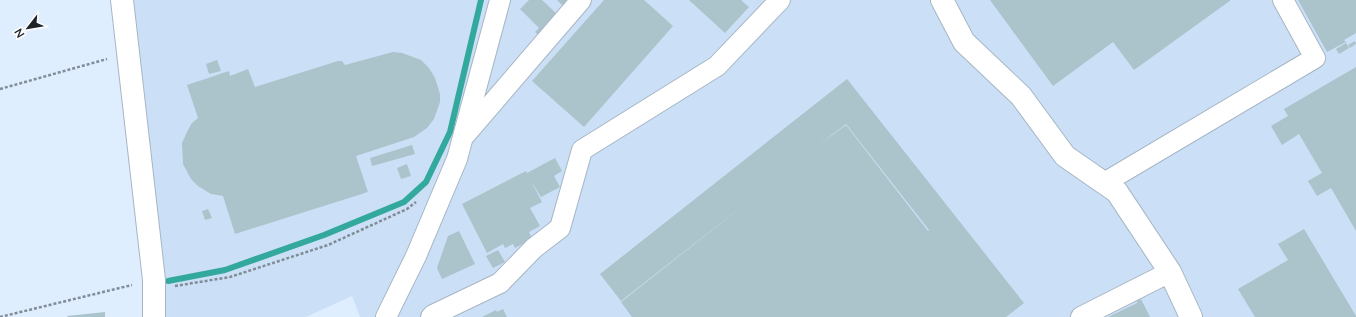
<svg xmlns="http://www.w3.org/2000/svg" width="1356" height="317" font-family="Lato,sans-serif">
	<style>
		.built { fill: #cbe0f6 }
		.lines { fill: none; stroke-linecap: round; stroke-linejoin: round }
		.stream { stroke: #33a89c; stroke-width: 6 }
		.building { fill: #abc3ca; fill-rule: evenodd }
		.street-casing { stroke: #a6b5c5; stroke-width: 22 }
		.secondary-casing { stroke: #a6b5c5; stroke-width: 24 }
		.path { stroke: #818c97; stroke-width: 2.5; stroke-dasharray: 3 2; stroke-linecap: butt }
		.street { stroke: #fff; stroke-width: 20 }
		.secondary { stroke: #fff; stroke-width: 22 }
	</style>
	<rect width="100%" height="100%" fill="#dfeeff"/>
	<path class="built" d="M133 0H1356V317H360L352 296 306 317H162Z"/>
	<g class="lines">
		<path class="stream" d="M168 281 225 270 324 235 404 202 426 182 450 132 481 0"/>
	</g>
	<path class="building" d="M529 0H542L560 17 541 37 535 32 539 28 520 9Z
		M557 0H571L564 7Z
		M604 0H644L673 26 584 127 532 81Z
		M689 0H741L749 7 725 33Z
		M990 0H1231L1134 70 1113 42 1053 86Z
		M1298 0H1356V33L1344 40 1346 42 1327 52Z
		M1355 41 1356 44 1350 48 1348 45Z
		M1346 43 1349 48 1339 54 1336 49Z
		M393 52 402 53 421 60 429 68 435 78 440 94V102L434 119 427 128 414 137 356 156 368 192 235 234 223 196 211 194 198 186 191 179 183 164 182 143 187 132 192 123 198 118 187 85 229 71 230 76 248 69 255 87 338 61H342L345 65Z
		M217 60 221 71 209 74 206 64Z
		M1356 67V231L1331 188 1317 196 1308 181 1322 173 1299 134 1282 145 1271 126 1288 116 1284 109Z
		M847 79 1024 303 1006 317H632L621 302 777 179 621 301 600 274ZM846 124 929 230 928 231 846 125 816 147Z
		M412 145 415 154 372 166 370 158Z
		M555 158 562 171 554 176 560 187 541 197 531 181 542 202 530 208 540 226 529 232 532 239 515 248 513 244 505 248 503 244 487 253 462 204 526 171 527 173Z
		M407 164 411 176 401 179 397 168Z
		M208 209 212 218 205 220 202 211Z
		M1304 229 1356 316V317H1255L1238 289 1288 260 1278 244Z
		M459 231 475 264 442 279 437 268 448 236Z
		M498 250 505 262 493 268 486 256Z
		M1141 299 1150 317H1108L1137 303V301Z
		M503 309 507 317H482L496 310 497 312Z
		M105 312V317H68L67 316Z"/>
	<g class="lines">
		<g class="street-casing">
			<path id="street" d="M465 135 581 0
				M1104 183 1315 58 1283 0
				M386 317 416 256 457 159 500 0
				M431 317 433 315 500 283 534 248 560 228 582 150 717 66 780 0
				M1081 317 1170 272"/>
		</g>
		<g class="secondary-casing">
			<path id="secondary" d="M122 0 154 280V317
				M942 0 964 42 1021 96 1065 156 1117 192 1170 272 1191 317"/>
		</g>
		<path class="path" d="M0 89 107 59
			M175 286 230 277 328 245 407 209 416 202
			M0 317 132 285"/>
		<use href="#street" class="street"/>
		<use href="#secondary" class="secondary"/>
	</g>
	<g transform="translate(28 28) rotate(239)" stroke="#ffffff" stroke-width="3" paint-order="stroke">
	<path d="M0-3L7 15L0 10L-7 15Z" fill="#1d2329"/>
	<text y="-6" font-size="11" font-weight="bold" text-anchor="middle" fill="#1d2329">N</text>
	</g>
</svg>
